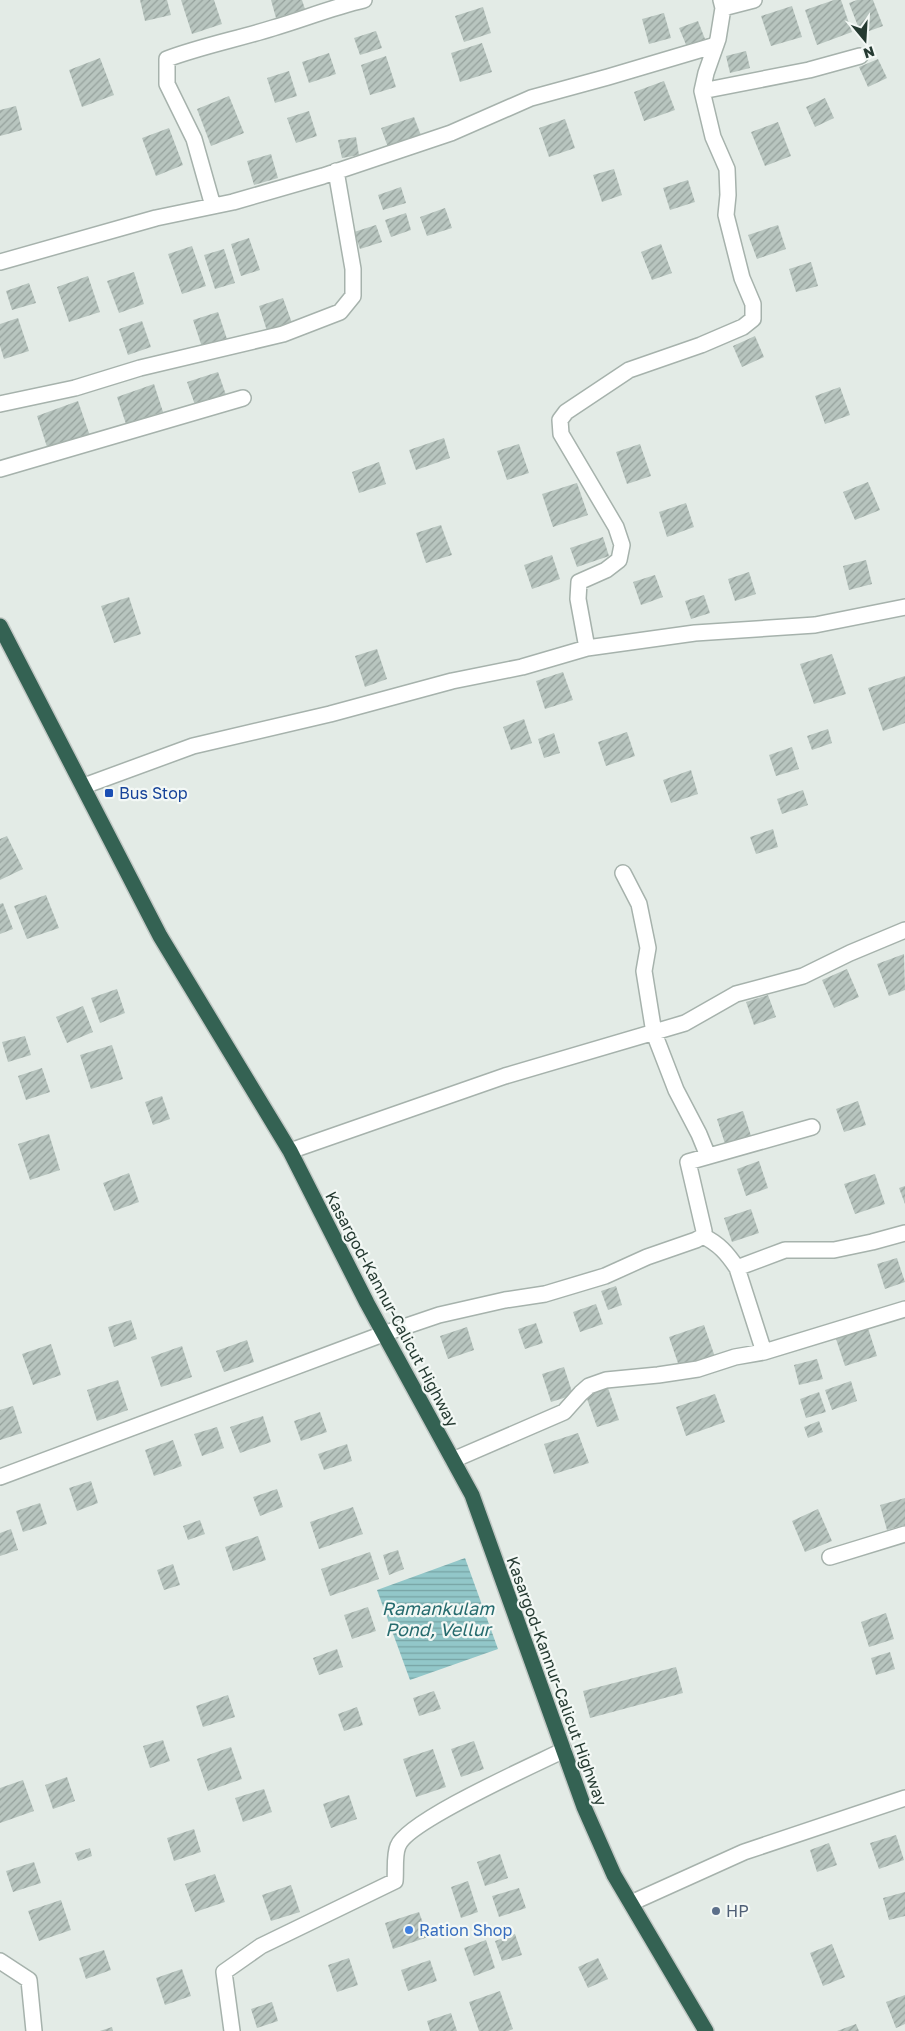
<svg xmlns="http://www.w3.org/2000/svg" width="905" height="2031" font-family="'Golos Text',sans-serif">
	<style>
		.water { fill: url(#water-rules) }
		.building { fill: url(#building-hatch) }
		.lines { fill: none; stroke-linecap: round; stroke-linejoin: round }
		.minor-casing { stroke: #a6b2ac; stroke-width: 18 }
		.highway-casing { stroke: #c2c8c5; stroke-width: 18 }
		.minor { stroke: #fff; stroke-width: 15 }
		.highway { stroke: #346253; stroke-width: 15 }
		.transit-dot { fill: #1a4fb4; stroke: #f3f8f5; stroke-width: 2 }
		.service-dot { fill: #5c6f8a; stroke: #f3f8f5; stroke-width: 2 }
		.shop-dot { fill: #3f7fe0; stroke: #f3f8f5; stroke-width: 2 }
		.labels { text-anchor: middle; stroke-width: 4.5; stroke-linejoin: round; paint-order: stroke }
		.transit-label { font-size: 16px; fill: #164399; stroke: #f3f8f5; text-anchor: start }
		.street-label { font-size: 16px; fill: #253a31; stroke: #f3f8f5 }
		.service-label { font-size: 16px; fill: #4e5e75; stroke: #f3f8f5; text-anchor: start }
		.shop-label { font-size: 16px; fill: #366cbe; stroke: #f3f8f5; text-anchor: start }
		.water-label { font-size: 18px; font-style: italic; fill: #266b6e; stroke: #f3f8f5 }
	</style>
	<defs>
		<pattern id="water-rules" width="6" height="5" patternUnits="userSpaceOnUse" patternTransform="scale(1.25)"><rect width="6" height="5" fill="#92c7c9"/><path d="M0 2.5h6" fill="none" stroke="#77a3a4"/></pattern>
		<pattern id="building-hatch" width="6" height="6" patternUnits="userSpaceOnUse" patternTransform="scale(1.25)"><rect width="6" height="6" fill="#b8c5bf"/><path d="M-1 1l2-2M0 6l6-6M5 7l2-2" fill="none" stroke="#95a19c"/></pattern>
	</defs>
	<rect width="100%" height="100%" fill="#e3ebe6"/>
	<path class="water" d="M465 1558 498 1649 410 1680 377 1590Z"/>
	<path class="building" d="M140 0H167L171 15 145 21Z
		M181 0H214L222 24 192 34Z
		M271 0H302L305 9 276 18Z
		M834 0H841L852 32 817 45 805 10Z
		M857 0H873L883 26 861 34 849 3Z
		M792 6 802 37 771 46 761 16Z
		M483 7 491 33 464 42 455 16Z
		M664 13 671 38 649 44 642 19Z
		M698 21 705 39 687 47 679 28Z
		M376 31 382 48 360 55 354 38Z
		M482 43 492 72 460 82 451 53Z
		M746 51 750 68 730 73 726 56Z
		M329 53 336 74 309 83 302 62Z
		M386 56 396 87 370 95 361 65Z
		M100 58 114 95 82 107 69 70Z
		M878 59 887 78 868 87 859 67Z
		M289 71 297 96 275 103 267 78Z
		M664 81 675 110 644 121 634 92Z
		M229 96 244 133 211 146 197 109Z
		M825 98 834 118 815 127 806 107Z
		M16 106 22 130 0 136V110Z
		M309 111 317 136 296 143 287 118Z
		M414 117 422 138 389 150 381 128Z
		M565 119 575 148 549 157 539 128Z
		M778 122 791 156 765 166 751 132Z
		M169 128 183 165 156 176 142 138Z
		M356 137 359 155 342 158 338 140Z
		M271 154 278 178 254 185 247 161Z
		M614 169 622 195 602 202 593 175Z
		M688 180 695 202 670 210 663 188Z
		M401 187 406 203 383 210 378 195Z
		M445 208 452 228 427 236 420 217Z
		M406 213 411 230 391 237 385 220Z
		M376 225 382 242 360 249 354 232Z
		M778 225 786 249 757 259 748 235Z
		M249 238 260 270 241 276 231 244Z
		M661 244 672 273 652 280 641 252Z
		M192 246 206 286 182 294 168 254Z
		M224 249 235 283 215 289 204 255Z
		M811 262 818 286 796 292 789 269Z
		M134 272 144 304 119 313 107 281Z
		M88 276 100 312 69 322 57 287Z
		M29 283 36 303 12 310 6 291Z
		M283 298 292 323 267 331 259 306Z
		M218 312 227 339 202 347 193 320Z
		M18 318 29 351 4 359 0 346V324Z
		M142 321 151 347 128 355 119 329Z
		M755 336 764 357 742 367 733 346Z
		M218 372 226 395 195 405 187 382Z
		M154 384 163 412 126 424 117 397Z
		M840 387 850 415 825 424 815 396Z
		M78 401 90 436 48 450 37 416Z
		M444 438 450 458 416 470 409 450Z
		M519 444 529 473 507 480 497 451Z
		M640 444 651 476 627 484 616 452Z
		M379 462 386 484 359 493 352 472Z
		M868 482 880 510 855 520 843 492Z
		M577 483 588 515 553 527 542 494Z
		M686 503 694 527 667 537 659 512Z
		M441 525 452 555 426 563 416 533Z
		M603 537 609 556 577 567 570 548Z
		M552 555 560 579 532 589 524 565Z
		M866 560 872 584 849 590 843 566Z
		M749 572 756 594 735 601 728 579Z
		M655 575 663 597 641 605 633 582Z
		M704 595 710 613 691 619 685 601Z
		M129 597 141 634 114 643 101 606Z
		M377 649 387 679 365 687 355 656Z
		M832 654 846 694 814 704 800 664Z
		M563 672 573 700 545 709 536 681Z
		M905 676V723L883 731 868 688Z
		M524 719 532 743 511 750 503 727Z
		M828 729 832 743 812 750 807 736Z
		M627 732 635 756 606 766 598 742Z
		M554 733 560 753 544 758 538 739Z
		M792 747 799 769 776 776 769 755Z
		M691 770 698 794 671 803 663 780Z
		M803 790 808 805 782 814 777 799Z
		M773 829 778 847 756 854 750 837Z
		M7 836 23 869 0 880V839Z
		M46 895 59 928 27 939 14 906Z
		M3 903 13 929 0 934V904Z
		M904 954 905 990 889 996 877 964Z
		M847 969 859 997 834 1008 822 980Z
		M117 989 125 1013 100 1023 91 998Z
		M768 995 776 1017 754 1025 746 1002Z
		M83 1006 93 1032 67 1043 56 1017Z
		M25 1036 31 1055 8 1062 2 1042Z
		M112 1045 123 1079 91 1089 80 1055Z
		M42 1068 50 1092 26 1100 18 1076Z
		M162 1096 170 1119 153 1125 145 1102Z
		M858 1101 866 1125 844 1132 836 1109Z
		M743 1111 752 1139 726 1147 717 1119Z
		M49 1134 60 1170 30 1180 18 1144Z
		M759 1161 768 1188 746 1196 737 1169Z
		M129 1173 139 1202 114 1211 103 1183Z
		M875 1174 885 1204 855 1214 844 1184Z
		M905 1186V1204L899 1188Z
		M751 1209 759 1233 732 1242 724 1218Z
		M897 1258 905 1282 885 1289 877 1264Z
		M616 1286 622 1305 608 1310 601 1291Z
		M596 1304 603 1324 580 1332 573 1312Z
		M131 1320 137 1339 114 1347 108 1327Z
		M536 1323 543 1343 525 1349 518 1329Z
		M704 1325 715 1357 680 1369 669 1337Z
		M467 1327 474 1350 448 1359 440 1336Z
		M868 1328 877 1356 845 1366 836 1339Z
		M247 1340 254 1362 224 1372 216 1351Z
		M51 1344 61 1375 33 1385 22 1354Z
		M182 1346 192 1377 161 1387 151 1357Z
		M817 1359 823 1379 799 1385 794 1365Z
		M564 1367 573 1395 551 1402 542 1374Z
		M118 1380 128 1410 97 1421 87 1390Z
		M851 1381 857 1401 832 1410 825 1390Z
		M608 1388 619 1420 597 1427 586 1396Z
		M819 1392 826 1412 806 1418 800 1399Z
		M715 1394 725 1422 686 1436 676 1407Z
		M13 1406 22 1433 0 1440V1410Z
		M320 1412 327 1432 301 1441 294 1421Z
		M263 1416 271 1442 240 1453 230 1427Z
		M819 1421 823 1432 808 1438 804 1427Z
		M217 1427 224 1448 202 1456 194 1434Z
		M578 1433 589 1463 554 1474 544 1444Z
		M173 1440 182 1466 154 1476 145 1450Z
		M347 1444 352 1461 324 1470 318 1454Z
		M91 1481 98 1503 77 1511 69 1488Z
		M277 1489 283 1507 260 1516 253 1497Z
		M905 1498V1525L887 1530 880 1505Z
		M40 1503 47 1524 23 1532 16 1511Z
		M353 1507 363 1534 319 1549 310 1522Z
		M818 1509 832 1541 805 1552 792 1521Z
		M200 1520 205 1534 188 1540 183 1526Z
		M11 1529 18 1550 0 1556V1533Z
		M258 1536 266 1560 233 1571 225 1547Z
		M398 1550 404 1569 389 1575 383 1555Z
		M370 1552 379 1579 330 1596 321 1569Z
		M173 1564 180 1585 164 1590 157 1570Z
		M368 1607 376 1631 352 1639 344 1615Z
		M886 1613 894 1639 869 1647 861 1622Z
		M337 1649 343 1667 319 1675 313 1658Z
		M890 1652 895 1669 876 1675 871 1658Z
		M676 1667 683 1693 590 1718 583 1691Z
		M434 1691 441 1709 419 1716 413 1698Z
		M228 1695 235 1717 203 1727 196 1706Z
		M357 1707 363 1725 344 1731 338 1714Z
		M163 1740 170 1761 150 1768 143 1746Z
		M474 1741 484 1769 461 1777 451 1749Z
		M231 1747 242 1779 208 1791 197 1759Z
		M433 1749 446 1787 416 1797 403 1759Z
		M67 1777 75 1801 53 1809 45 1785Z
		M23 1780 34 1811 0 1823V1788Z
		M264 1789 272 1812 243 1822 235 1798Z
		M349 1795 357 1819 331 1828 323 1804Z
		M194 1829 201 1852 174 1861 167 1838Z
		M896 1835 904 1860 879 1869 870 1843Z
		M829 1843 837 1865 817 1872 810 1850Z
		M90 1848 92 1856 78 1861 75 1853Z
		M500 1854 508 1878 485 1886 477 1862Z
		M34 1862 41 1883 13 1892 6 1871Z
		M215 1874 225 1902 195 1912 185 1884Z
		M468 1881 478 1912 461 1918 451 1887Z
		M291 1885 300 1912 271 1921 262 1895Z
		M519 1888 526 1908 499 1917 492 1896Z
		M905 1892V1916L889 1920 883 1898Z
		M61 1900 71 1930 39 1941 28 1911Z
		M419 1912 428 1937 393 1949 385 1923Z
		M515 1934 522 1955 502 1961 495 1941Z
		M486 1940 495 1968 474 1976 464 1948Z
		M832 1944 845 1977 823 1986 810 1953Z
		M104 1950 111 1970 86 1979 79 1958Z
		M349 1958 358 1985 337 1992 328 1965Z
		M598 1958 608 1979 588 1988 578 1967Z
		M430 1960 437 1981 408 1991 401 1970Z
		M182 1969 191 1996 165 2005 156 1978Z
		M500 1991 513 2029 508 2031H479L469 2002Z
		M905 1995V2024L896 2028 886 2002Z
		M272 2002 278 2021 257 2028 251 2009Z
		M451 2013 457 2031H430L427 2021Z
		M856 2024 859 2031H837Z
		M112 2027 113 2031H100Z"/>
	<g class="lines">
		<g class="minor-casing">
			<path id="minor" d="M721 0 723 8 754 0
				M702 91 809 70 860 56
				M213 206 194 139 167 84V59C202 46 238 39 273 28 304 19 333 7 364 0
				M0 262 156 218 233 202 323 176 451 133 531 98 608 77 716 45
				M0 404 75 388 140 368 283 334 340 312 353 296V269L336 171
				M0 469 243 398
				M587 648 578 599 579 582 606 570 619 560 622 545 616 527 561 434 560 420 566 412 629 370 701 345 743 327 753 319V304L742 278 726 215 728 195 727 169 713 137 702 91 706 73 718 39 723 8
				M84 786 193 746 330 714 452 681 522 667 587 648 695 633 815 625 905 607
				M623 873 639 904 648 948 644 971 654 1033 676 1090 699 1134 708 1156
				M290 1151 505 1076 685 1023 736 994 803 976 850 953 905 930
				M703 1236C719 1244 727 1253 737 1268
				M764 1352 737 1268 785 1250H834L872 1242 905 1233
				M453 1460 564 1412 581 1393 589 1386 606 1380 658 1375 698 1369 735 1357 764 1352 905 1309
				M0 1477 383 1334 439 1315 505 1300 545 1294 605 1276 647 1257 696 1240 703 1236 704 1231 688 1162 812 1127
				M830 1557 905 1534
				M631 1903 744 1852 905 1798
				M0 1961 29 1980 34 2031
				M232 2031 224 1972 261 1946 395 1881C396 1871 394 1855 398 1846 407 1821 534 1765 564 1750"/>
		</g>
		<g class="highway-casing">
			<path id="highway" d="M0 626 160 936 290 1151 367 1303 472 1495 584 1807 614 1875 706 2031"/>
		</g>
		<use href="#minor" class="minor"/>
		<use href="#highway" class="highway"/>
	</g>
	<rect class="transit-dot" x="104" y="788" width="10" height="10" rx="2.5"/>
	<circle class="service-dot" cx="716" cy="1911" r="5"/>
	<circle class="shop-dot" cx="409" cy="1930" r="5"/>
	<g class="labels">
		<g class="transit-label">
			<text x="119" y="799">Bus Stop</text>
		</g>
		<g class="street-label">
			<text transform="translate(392 1309) rotate(62)" y="6">Kasargod-Kannur-Calicut Highway</text>
			<text transform="translate(557 1681) rotate(70)" y="6">Kasargod-Kannur-Calicut Highway</text>
		</g>
		<g class="service-label">
			<text x="726" y="1917">HP</text>
		</g>
		<g class="shop-label">
			<text x="419" y="1936">Ration Shop</text>
		</g>
		<g class="water-label">
			<text x="438" y="1615">Ramankulam<tspan x="438" dy="21">Pond, Vellur</tspan></text>
		</g>
	</g>
	<g transform="translate(865 40) rotate(162)" stroke="#f3f8f5" stroke-width="4" paint-order="stroke">
	<path d="M0-4L9 19L0 12L-9 19Z" fill="#253a31"/>
	<text y="-8" font-size="14" font-weight="bold" text-anchor="middle" fill="#253a31">N</text>
	</g>
</svg>
